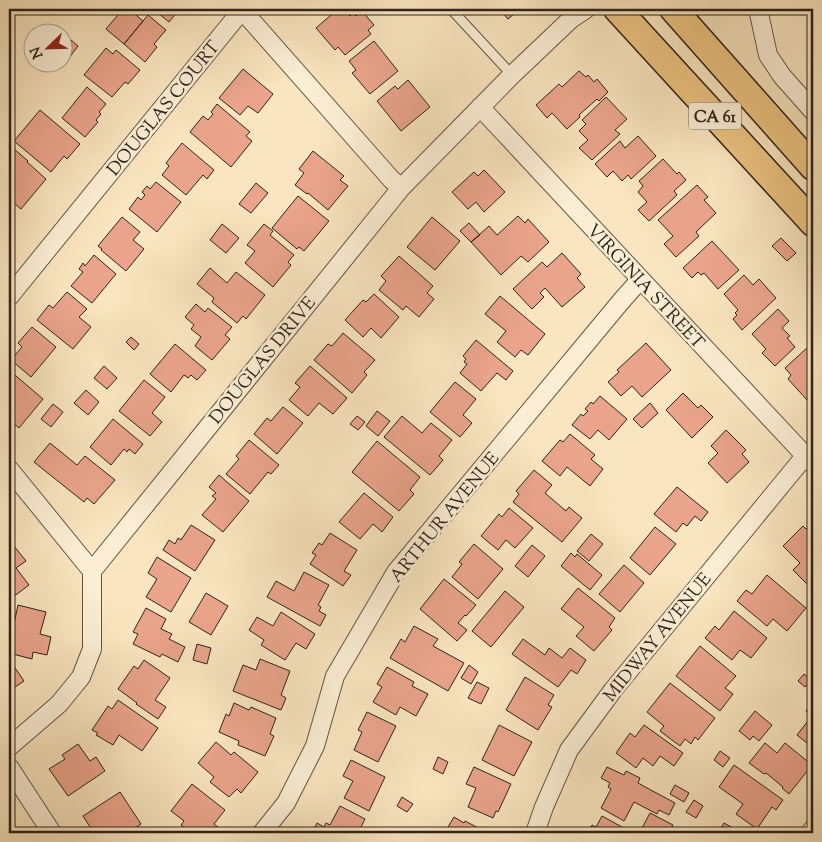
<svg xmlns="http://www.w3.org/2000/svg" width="822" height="842" font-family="'Sorts Mill Goudy',serif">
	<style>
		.building { fill: #eaa48b; stroke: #2e231c }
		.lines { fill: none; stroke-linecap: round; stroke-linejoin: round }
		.lane-casing { stroke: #615445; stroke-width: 11 }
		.street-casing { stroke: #615445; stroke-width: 20 }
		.primary-casing { stroke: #2e231c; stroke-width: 29 }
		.lane { stroke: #fbeed5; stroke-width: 9 }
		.street { stroke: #fbeed5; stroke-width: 18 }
		.primary { stroke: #ecc280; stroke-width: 26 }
		.labels { text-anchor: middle; stroke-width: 5; stroke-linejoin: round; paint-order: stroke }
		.shield { fill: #fbeed5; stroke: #6c6054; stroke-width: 1 }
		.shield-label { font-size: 16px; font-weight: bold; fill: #2e231c }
		.street-label { font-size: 18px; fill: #2e231c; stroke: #fbeed5 }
	</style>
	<rect width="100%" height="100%" fill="#f9e5bf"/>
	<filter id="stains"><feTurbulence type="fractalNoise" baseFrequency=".004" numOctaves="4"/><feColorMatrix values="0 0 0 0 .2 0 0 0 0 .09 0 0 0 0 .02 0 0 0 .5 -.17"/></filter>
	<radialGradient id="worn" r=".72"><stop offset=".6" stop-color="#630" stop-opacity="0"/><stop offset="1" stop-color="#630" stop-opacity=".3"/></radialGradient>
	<path class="building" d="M123 9H129L143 21 124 44 106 29Z
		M153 9H174L178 11 169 22Z
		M338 9H344L350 16 353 13 356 16 362 11 374 25 368 30 371 34 345 55 338 47 335 50 316 28Z
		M499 9H520L508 19Z
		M148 15 166 30 154 44 157 47 145 62 124 44Z
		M64 34 78 46 69 58 62 52V35Z
		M374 41 398 71 370 94 352 73 356 70 349 61Z
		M106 48 113 54 116 50 140 70 128 84 125 82 112 97 84 75Z
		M243 69 273 94 258 113 248 106 240 115 219 98Z
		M579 71 586 77 588 75 594 82 597 79 608 92 599 101 597 99 579 115 580 117 567 129 552 113 547 118 536 105 559 84 562 87Z
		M408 80 430 107 401 131 377 101 395 86 398 89Z
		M87 87 106 104 99 112 101 114 96 120 98 122 85 137 62 118Z
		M606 97 627 119 615 130 620 134 592 160 579 148 588 140 579 131 586 124 582 120Z
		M217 104 250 132 246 136 252 141 231 167 190 132 203 116 208 120 213 114 211 112Z
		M40 110 80 144 67 159 64 156 51 172 14 141Z
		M638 136 656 156 631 179 628 175 622 181 613 171 607 177 595 164 620 141 625 148Z
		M182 143 214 170 207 179 203 175 186 195 162 175 169 166 166 163Z
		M14 149 28 161 27 162 46 179 21 209 9 199V184L11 182 9 180V170L11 166 9 164V155Z
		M313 151 344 176 340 180 348 186 328 210 308 193 307 194 295 185 304 173 299 169Z
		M663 159 677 174 679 172 686 180 674 191 677 195 649 221 638 210 647 202 638 192 643 186 639 181Z
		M484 170 505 192 484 212 476 202 468 209 452 192 474 172 478 176Z
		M156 182 181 202 157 232 129 209 138 197 141 200 145 195 142 192 147 186 150 189Z
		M256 183 268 193 251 213 239 204Z
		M697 185 708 197 704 200 716 213 696 232 699 236 676 257 664 244 673 236 658 220Z
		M298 196 329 221 304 251 299 247 297 249 272 228Z
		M518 216 525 223 528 219 549 242 528 262 521 256 501 275 471 242 489 226 497 235Z
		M122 217 140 232 133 240 144 249 126 271 101 250 102 249 98 246Z
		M432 217 460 241 435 270 407 247Z
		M469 223 480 235 471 242 460 231Z
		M222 224 239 238 226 253 210 240Z
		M264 224 273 231 270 235 294 255 288 262 291 265 273 287 245 263 255 251 247 245Z
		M781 238 796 253 787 261 772 246Z
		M712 241 739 270 718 289 704 273 701 275 698 272 692 278 683 268Z
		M562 253 581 274 577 278 585 287 562 307 545 288 540 293 544 297 532 309 513 289 542 262 547 267Z
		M94 255 116 274 92 303 71 286 83 272 79 269 83 263 85 266Z
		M399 256 433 286 427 293 434 299 419 317 406 306 403 310 379 290 386 281 381 276Z
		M210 268 227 283 236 272 265 295 246 319 243 316 237 323 212 302 214 298 197 284Z
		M744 275 753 285 759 279 776 298 742 330 733 319 737 315 735 313 738 310 724 294Z
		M67 292 87 309 79 317 91 327 73 349 37 320 49 305 53 308Z
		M374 294 399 317 381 338 371 328 363 337 345 320 363 300 366 302Z
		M500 296 545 334 528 355 521 350 515 357 497 342 506 331 485 314Z
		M196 304 205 312 208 308 232 327 225 335 230 339 212 360 195 346 201 337 191 329 194 325 185 317Z
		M778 309 789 321 782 328 790 336 787 338 795 347 775 366 762 353 766 349 752 334Z
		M32 327 56 347 31 377 11 360 22 347 18 343Z
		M343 333 375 360 364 372 367 375 352 393 314 360 328 344 332 346Z
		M131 337 139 344 134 350 126 342Z
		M476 340 513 371 506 380 497 373 481 391 460 373 467 364 464 362 466 359 463 356Z
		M646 343 671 370 642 397 632 386 621 396 608 382 619 372 617 370Z
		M175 344 206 370 197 380 191 375 188 378 184 375 171 392 150 374Z
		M808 347 813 354V395L807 400 788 379 791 375 785 368Z
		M104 366 117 378 107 389 94 378Z
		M310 366 347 398 333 414 319 403 308 416 289 400 300 387 295 383Z
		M9 370 43 399 19 428 9 419Z
		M144 380 165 397 152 413 162 422 150 436 119 411Z
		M455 382 476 399 463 415 472 423 460 437 430 412Z
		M86 390 99 402 88 415 74 403Z
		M683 393 698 408 701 405 713 417 692 438 666 410Z
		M600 396 627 419 609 440 598 430 590 439 572 425 581 414 583 416 588 411 585 409 591 402 593 404Z
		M650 403 658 413 642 428 633 419Z
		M53 404 63 412 51 427 41 419Z
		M283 407 303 423 277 454 254 434 267 418 271 421Z
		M377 411 390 421 378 436 366 426Z
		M357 416 365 422 358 430 350 424Z
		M402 416 422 433 431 423 452 440 439 456 443 460 430 475 384 437Z
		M113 419 143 444 135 454 129 449 127 452 124 449 111 465 90 447Z
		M726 430 746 450 742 454 749 462 727 483 708 463 718 453 711 446Z
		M570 434 595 455 591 459 603 469 590 486 567 467 560 476 542 461 560 440 563 442Z
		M249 440 279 465 271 474 268 472 250 494 226 474 239 459 236 456Z
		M377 441 420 477 410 490 414 494 399 511 352 472Z
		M50 443 77 465 85 456 115 480 94 504 87 498 84 502 34 462Z
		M534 470 552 485 545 493 566 511 569 507 582 518 562 542 513 502 519 494 516 491Z
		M219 475 249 501 223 532 202 515 216 499 212 496 216 493 209 487Z
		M677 487 708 512 701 521 695 516 687 526 683 523 676 532 654 514Z
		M364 493 393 517 382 532 373 524 360 539 339 522Z
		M509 508 533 528 515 548 506 540 498 550 481 536 499 514 502 517Z
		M813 522V584L810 587 793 570 800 563 783 546 803 526 806 529Z
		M191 525 215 540 195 571 163 550 169 540 175 544 178 538 181 540Z
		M655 527 676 544 650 575 630 558Z
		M330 533 357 550 344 571 351 575 343 586 310 564 316 555 312 553 319 543 322 545Z
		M591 534 603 544 589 561 577 551Z
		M474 544 503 569 478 599 452 577 462 564 459 562Z
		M532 545 545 556 528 577 515 566Z
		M14 546 26 561 16 568 29 585 9 600V550Z
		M571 553 575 557 577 554 602 575 590 590 561 566Z
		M157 557 191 578 171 612 146 597 157 579 148 573Z
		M624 565 644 583 620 612 599 594Z
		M304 572 329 585 318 605 321 607 319 611 326 615 320 626 267 597 276 581 294 591Z
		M767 575 806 608 787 631 773 619 767 626 737 601 746 590 752 594Z
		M444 579 476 605 466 616 465 615 458 623 467 630 457 641 420 609Z
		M578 588 615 618 609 627 612 630 594 651 576 636 584 627 561 609Z
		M505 591 524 607 491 647 472 631Z
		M206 593 228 606 211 635 189 622Z
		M18 605 46 612 40 634 51 637 47 655 33 652 32 659 9 653V646Z
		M146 608 166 619 161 629 172 634 169 639 185 647 178 662 162 654 160 657 133 644 138 634 133 632Z
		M734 611 767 638 751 658 740 650 732 660 705 638 715 626 719 630Z
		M281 612 315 634 306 649 296 643 285 660 261 645 264 640 249 630 257 617 273 626Z
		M414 626 438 639 433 646 464 663 448 691 390 658 401 639 405 642Z
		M523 639 545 655 549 648 562 658 570 648 586 660 577 674 571 670 558 687 512 654Z
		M197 644 211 648 207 664 193 660Z
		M700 646 736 676 725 688 733 694 720 711 676 676Z
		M9 659 24 681 9 691Z
		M260 659 290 671 281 695 286 698 281 710 233 691 243 665 256 670Z
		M144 660 170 678 155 700 166 707 158 719 136 704 137 703 118 689 134 666 138 669Z
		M469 665 478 672 471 684 461 678Z
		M387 667 414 682 412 686 428 694 416 716 400 707 396 715 373 702 382 687 377 684Z
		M804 674 811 680 805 687 798 681Z
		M525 677 554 695 548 705 552 707 538 730 506 710Z
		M477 682 489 688 481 704 468 698Z
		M670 683 715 718 698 740 695 737 691 744 685 739 680 746 660 731 664 726 647 712Z
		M118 700 158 728 142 751 119 735 113 745 96 735 98 733 92 730 108 706 112 709Z
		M813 702V748L797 735 812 716 806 711Z
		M234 703 249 710 251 707 276 718 270 734 274 736 265 756 238 745 239 741 219 732 226 714 229 716Z
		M755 711 772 725 759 741 753 736 750 740 739 731Z
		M367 712 396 726 378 762 354 750 362 732 358 730Z
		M499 725 532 742 514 776 482 760Z
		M644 725 683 753 674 766 660 756 653 766 643 758 636 768 616 753 630 733 635 737Z
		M216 742 231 755 234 752 258 772 241 793 237 789 229 797 210 782 214 777 198 763Z
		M765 743 777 753 785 743 812 765 789 794 782 788 783 787 766 773 764 774 749 763Z
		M78 744 90 761 96 757 105 771 68 796 49 769 65 759 62 755Z
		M720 751 730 758 723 767 714 760Z
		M438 757 448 762 443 774 433 769Z
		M351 760 385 777 369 811 344 798 353 781 343 776Z
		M734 765 783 800 776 810 772 807 757 829 736 814 743 804 719 787Z
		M474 767 511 784 498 812 496 811 493 818 468 807 476 788 466 784Z
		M607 767 624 775 626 771 640 778 638 783 675 803 669 815 659 810 657 814 634 802 624 821 601 808 611 789 608 787 610 783 601 778Z
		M192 784 225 810 214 824 219 828 215 833H192L181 825 184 821 171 811Z
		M675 785 689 793 684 802 670 794Z
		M120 792 141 824 128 833H99L98 831 94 833 83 816Z
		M402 797 413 804 407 812 397 806Z
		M694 800 703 806 696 818 686 812Z
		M340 806 365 819 358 833H312L317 823 324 827 326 823 330 825Z
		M650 813 673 825 668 833H647L641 830Z
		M602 816 633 833H588L592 825 596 827Z
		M454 817 464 823 465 821 488 833H458V832L448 827Z
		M724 823 742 833H718Z"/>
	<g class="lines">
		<g class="lane-casing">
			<path id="lane" d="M451 9 512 75"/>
		</g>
		<g class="street-casing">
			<path id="street" d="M758 9 768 55 782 76 813 111
				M480 107 813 464
				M9 297 242 10 391 179 401 188
				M9 469 92 571
				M9 747 59 704 81 677 92 649V571L401 188 512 75 571 19 586 9
				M9 767 52 833
				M262 833 286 803 315 746 335 676 396 572 623 299 640 280
				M535 833 544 807 569 750 613 690 805 456
				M810 833 813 829"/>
		</g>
		<g class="primary-casing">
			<path id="primary" d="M617 9 813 223
				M673 9 813 167"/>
		</g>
		<use href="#lane" class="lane"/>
		<use href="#street" class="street"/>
		<use href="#primary" class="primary"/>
	</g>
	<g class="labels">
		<rect class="shield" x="689" y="102.5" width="52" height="27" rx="4"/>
		<g class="shield-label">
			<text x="715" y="122">CA 61</text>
		</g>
		<g class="street-label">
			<text transform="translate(163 108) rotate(-51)" y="6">DOUGLAS COURT</text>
			<text transform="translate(646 286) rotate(47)" y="6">VIRGINIA STREET</text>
			<text transform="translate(262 360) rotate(-51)" y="6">DOUGLAS DRIVE</text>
			<text transform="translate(444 517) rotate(-51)" y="6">ARTHUR AVENUE</text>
			<text transform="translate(657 637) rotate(-51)" y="6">MIDWAY AVENUE</text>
		</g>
	</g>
	<rect width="822" height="842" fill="none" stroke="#f9e5bf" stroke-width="30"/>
	<rect x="10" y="10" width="802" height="822" fill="none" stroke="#2e231c" stroke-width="2.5"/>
	<rect x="15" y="15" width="792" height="812" fill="none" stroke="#2e231c"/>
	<g transform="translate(48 48) rotate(247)"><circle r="24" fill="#fbeed5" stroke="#a99d8b"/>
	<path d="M0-4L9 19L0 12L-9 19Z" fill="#8f2418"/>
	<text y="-8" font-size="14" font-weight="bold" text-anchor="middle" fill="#2e231c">N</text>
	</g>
	<rect width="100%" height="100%" filter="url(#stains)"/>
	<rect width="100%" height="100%" fill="url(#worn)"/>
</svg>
